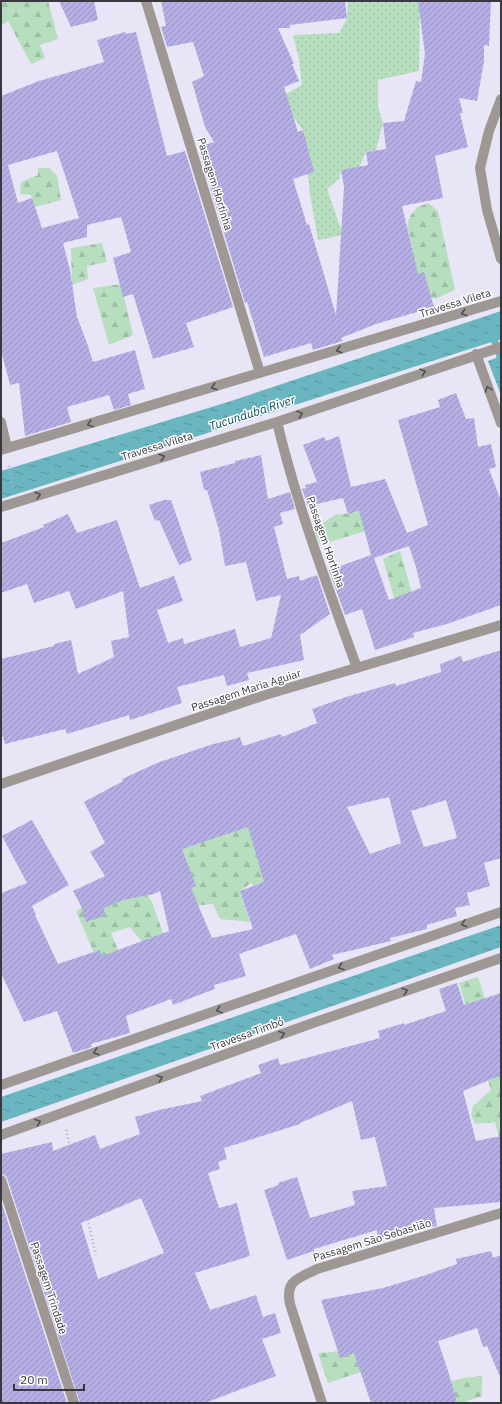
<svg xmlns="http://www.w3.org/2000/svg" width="502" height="1404" font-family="'IBM Plex Sans',sans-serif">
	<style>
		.grass { fill: url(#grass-dots) }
		.forest { fill: url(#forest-firs) }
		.water { fill: url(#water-ripples) }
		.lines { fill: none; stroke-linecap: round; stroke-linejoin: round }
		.stream { stroke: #69b6c1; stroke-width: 7 }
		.building { fill: url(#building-hatch); fill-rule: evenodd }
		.path { stroke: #b1afbc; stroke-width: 2.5; stroke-dasharray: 1 3; stroke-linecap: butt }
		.minor { stroke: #9e9793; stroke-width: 10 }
		.oneway { stroke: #525054 }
		.labels { text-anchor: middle; stroke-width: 3; stroke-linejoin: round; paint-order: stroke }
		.street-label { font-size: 11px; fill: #39383f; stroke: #fff }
		.water-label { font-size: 12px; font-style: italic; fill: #044e56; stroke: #fff }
	</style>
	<defs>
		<pattern id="grass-dots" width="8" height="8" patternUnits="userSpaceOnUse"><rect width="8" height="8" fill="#b7debf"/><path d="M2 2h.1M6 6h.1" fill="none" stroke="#9ebfa5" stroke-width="1.8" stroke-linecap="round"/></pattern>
		<pattern id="forest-firs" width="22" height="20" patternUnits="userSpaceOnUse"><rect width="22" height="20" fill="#b7debf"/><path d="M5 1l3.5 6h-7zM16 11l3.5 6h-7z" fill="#9ebfa5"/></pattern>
		<pattern id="water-ripples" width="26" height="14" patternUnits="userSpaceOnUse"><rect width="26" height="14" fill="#69b6c1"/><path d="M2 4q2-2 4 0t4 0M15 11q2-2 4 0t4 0" fill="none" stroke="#57959e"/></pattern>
		<pattern id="building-hatch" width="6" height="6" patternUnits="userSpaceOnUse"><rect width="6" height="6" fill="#b6afe6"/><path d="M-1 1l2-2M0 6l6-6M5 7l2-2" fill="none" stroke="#958fbc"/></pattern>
	</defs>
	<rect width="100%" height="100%" fill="#e8e6f6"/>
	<path class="grass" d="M348 1H420L419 71 378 80V107L383 123 376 150 366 152 356 174 341 170 339 179 327 189 343 235 318 240 310 194 303 130 292 115 286 94 302 85 299 59 293 35 339 33 347 18Z"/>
	<path class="forest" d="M1 1H48L58 39 40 45 45 58 31 64 8 21 1 25Z
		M38 168H49L57 176 61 200 35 207 31 195 20 194 21 182 38 175Z
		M428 203 438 211 455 290 435 299 431 297 416 269 407 224 411 215 418 207Z
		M102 243 107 262 87 266 88 279 72 285 71 248Z
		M121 284 133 335 109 345 93 288Z
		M381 509 388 524 320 545 314 531 320 525 335 515Z
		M400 551 414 600 395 601 383 559Z
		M268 807 267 886 261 893 251 883 240 891 250 922 220 919 213 904 193 906 174 839Z
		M136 880 152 902 166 942 146 947 130 927 111 933 141 1006 119 1012 76 911Z
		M478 977 501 1047V1145L495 1122 475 1124 471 1115 473 1106 491 1090 459 983Z
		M365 1343 429 1349 328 1383 318 1353 334 1352Z
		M482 1376V1396L467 1401 466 1403H441L448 1382 464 1378Z"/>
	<path class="water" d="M501 311V339L1 499V471L228 402Z
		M501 356V395L488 361Z
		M501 925V947L1 1122V1097Z"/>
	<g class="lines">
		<path class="stream" d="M492 334 501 359"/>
	</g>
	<path class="building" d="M59 1H94L98 20 71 27Z
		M161 1H345L347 18 290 25V28H278L294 64H292L299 81 284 87 298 132 303 130 314 172 293 179 307 225 309 224 336 315 344 187 341 170 368 165 366 152 386 149 383 123 404 121 416 81 421 82 425 54 418 1H491L489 46 484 45V61L477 101 459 98 463 113H460L468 147 435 156 443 198 402 206 418 274 424 272 434 307 376 324 341 338 343 341 313 350 311 343 264 357 247 302 245 303 198 147 214 142 205 127 192 82 204 76 193 42 167 47 161 27 166 26Z
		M125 32 126 34 136 32 167 156 185 151 233 307 186 323 194 347 153 359 133 294 123 297 113 258 131 252 121 217 87 225V237L63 243 70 270 77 317 87 343 93 362 135 350 145 389 128 394 131 405 114 410 109 395 67 407 71 422 25 436 19 383 10 385 1 350V96L39 81 104 62 97 40ZM57 151 79 218 42 228 32 198 18 203 8 165Z
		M456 393 466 419 474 418 478 447 491 444 496 467 489 469 501 501V605L447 624 413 633 414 637 375 650 362 609 345 615 329 570 371 555 359 511 348 514 343 498 308 506 302 489 306 488 305 485 317 482 303 445 324 437 326 441 339 436 351 487 385 479 407 533 428 525 398 420 440 407 438 400ZM409 546 416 567 421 588 389 600 374 558Z
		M261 455 268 499 290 492 295 509 280 513 283 524 274 527 287 579 299 576 300 581 317 575 330 614 300 635 304 660 247 673 249 680 227 686 224 675 177 687 182 703 130 720 129 715 67 734 65 729 5 744 1 731V659L54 646V644L71 640 78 674 114 657 111 641 129 637 123 591 76 609 69 591 34 603 27 584 1 593V543L44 527 43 525 68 514 77 533 117 520 140 588 174 576 183 601 157 610 168 643 183 638 184 644 235 629 240 647 271 638 281 595 256 601 246 562 225 566 219 530 207 490H204L200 472 235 463V461Z
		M164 500H171L192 560 179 565 159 520 155 521 149 505Z
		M501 650V858L484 863 490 886 467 893 470 905 455 908 457 916 427 925V929L390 938 391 941 332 955 334 959 310 969 296 934 239 954 246 976 214 985 215 989 173 1005 171 999 126 1016 130 1033 91 1044 92 1047 73 1053 57 1011 24 1022 1 973V893L27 883 2 836 32 820 69 885 32 906 36 915H35L58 964 100 950 102 956 169 931 160 891 154 894 123 900 104 908V916L86 922 81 906 73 891 105 876 90 852 105 843 84 802 123 781 122 779 157 763 213 744 231 740 240 737 243 746 281 734 282 737 317 723 312 709 346 697 395 683 396 686 441 672 440 664 461 656 463 662ZM389 797 401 843 370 854 347 807ZM446 800 457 838 424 847 411 811ZM248 827 264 882 240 891 253 929 212 938 191 888 196 886 182 849Z
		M457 983 464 1005 501 993V1075L463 1091 476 1141 501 1136V1202L434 1208 437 1226 377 1238V1230L314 1249V1251L287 1260 264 1190 279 1185 278 1183 297 1177 310 1218 355 1205 352 1191 387 1186 375 1137 361 1140 352 1101 300 1123V1124L224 1148 227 1159 218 1162 220 1169 208 1173 219 1208 237 1203 250 1256 195 1273 210 1310 256 1295 263 1317 275 1313 281 1333 262 1339 276 1376 205 1403H80L7 1178 5 1175 1 1174V1154L52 1142 53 1151 95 1135 100 1149 140 1134 135 1117 159 1110 202 1101 200 1096 261 1073 258 1065 278 1058 280 1065 380 1038 378 1031 404 1023V1025L446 1011 439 989ZM141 1198 164 1253 98 1279 81 1223Z
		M1 1201 67 1403H1Z
		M491 1251 493 1258 501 1255V1379L487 1346 483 1347 477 1328 438 1341 448 1371 457 1403H371L354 1353 340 1358 321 1300 383 1288 426 1275 457 1264 456 1259Z"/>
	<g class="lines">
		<path class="path" d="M266 389 272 407
			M9 466 12 487
			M66 1130 96 1255"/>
		<path class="minor" d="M146 1 260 373
			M501 99 489 131 480 168 487 210 501 259
			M476 354 501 423
			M1 422 7 448
			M277 422C297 506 328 587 357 668
			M1 450 501 301
			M1 507 277 422 501 347
			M1 784 265 695 501 625
			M1 1085 501 912
			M1 1135 310 1024 501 958
			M1 1180 74 1403
			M322 1403 290 1304C285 1280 298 1279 317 1269L501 1213"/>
	</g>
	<defs><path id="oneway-chevron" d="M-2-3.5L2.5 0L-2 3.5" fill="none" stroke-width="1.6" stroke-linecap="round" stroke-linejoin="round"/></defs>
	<g class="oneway">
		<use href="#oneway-chevron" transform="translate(464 313) rotate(163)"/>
		<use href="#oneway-chevron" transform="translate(339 350) rotate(163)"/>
		<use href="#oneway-chevron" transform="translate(423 372) rotate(-19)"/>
		<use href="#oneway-chevron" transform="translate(214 387) rotate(163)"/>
		<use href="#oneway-chevron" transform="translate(488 389) rotate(-110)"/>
		<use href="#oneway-chevron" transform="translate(300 414) rotate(-19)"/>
		<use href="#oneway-chevron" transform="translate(90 424) rotate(163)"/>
		<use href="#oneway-chevron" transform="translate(162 457) rotate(-17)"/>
		<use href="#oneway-chevron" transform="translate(38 495) rotate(-17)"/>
		<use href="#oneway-chevron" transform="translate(464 924) rotate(161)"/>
		<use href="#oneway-chevron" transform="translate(341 967) rotate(161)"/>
		<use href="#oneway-chevron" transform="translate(405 991) rotate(-19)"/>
		<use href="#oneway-chevron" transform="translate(219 1010) rotate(161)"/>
		<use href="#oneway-chevron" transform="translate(282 1034) rotate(-20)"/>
		<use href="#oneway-chevron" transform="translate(96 1052) rotate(161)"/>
		<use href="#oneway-chevron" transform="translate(160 1078) rotate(-20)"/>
		<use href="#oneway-chevron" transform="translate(38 1122) rotate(-20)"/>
	</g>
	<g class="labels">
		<g class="street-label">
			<text transform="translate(215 184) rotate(73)" y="4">Passagem Hortinha</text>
			<text transform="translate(455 303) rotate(-17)" y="4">Travessa Vileta</text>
			<text transform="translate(157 446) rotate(-17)" y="4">Travessa Vileta</text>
			<text transform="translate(326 542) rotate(71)" y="4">Passagem Hortinha</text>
			<text transform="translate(246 690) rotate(-18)" y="4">Passagem Maria Aguiar</text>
			<text transform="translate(247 1034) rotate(-20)" y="4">Travessa Timbó</text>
			<text transform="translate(372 1240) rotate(-17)" y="4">Passagem São Sebastião</text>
			<text transform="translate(49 1288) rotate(72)" y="4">Passagem Trindade</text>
		</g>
		<g class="water-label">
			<text transform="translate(252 413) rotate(-18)" y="4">Tucunduba River</text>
		</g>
	</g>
	<rect width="502" height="1404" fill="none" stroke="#39383f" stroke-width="4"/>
	<path d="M14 1384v6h70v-6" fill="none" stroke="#39383f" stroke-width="2"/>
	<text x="20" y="1384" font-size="12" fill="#39383f" stroke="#ffffff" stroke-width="3" paint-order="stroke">20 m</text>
</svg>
